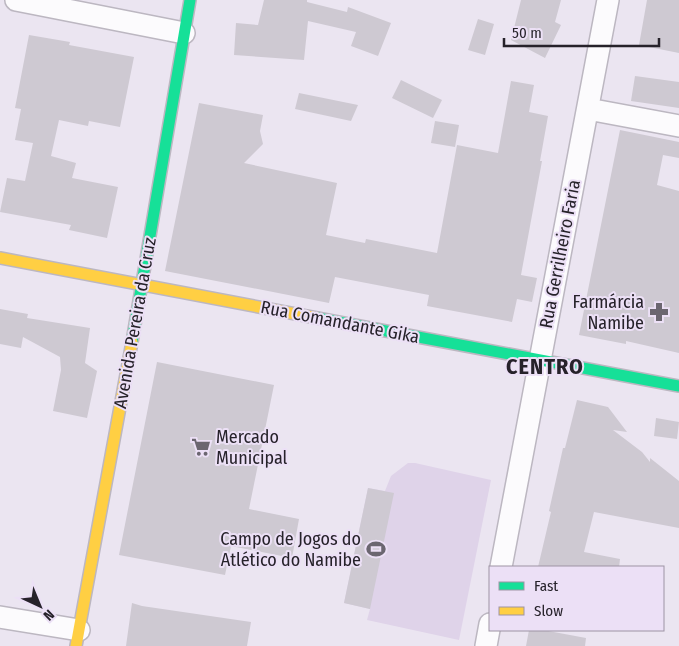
<svg xmlns="http://www.w3.org/2000/svg" width="679" height="646" font-family="'Fira Sans Condensed',sans-serif">
	<style>
		.green { fill: #dfd3e9 }
		.building { fill: #cec9d2 }
		.lines { fill: none; stroke-linecap: round; stroke-linejoin: round }
		.street-casing { stroke: #bcb7c1; stroke-width: 24 }
		.fast-casing { stroke: #bcb7c1; stroke-width: 14 }
		.slow-casing { stroke: #bcb7c1; stroke-width: 14 }
		.street { stroke: #fcfbfd; stroke-width: 21 }
		.fast { stroke: #16e098; stroke-width: 11 }
		.slow { stroke: #ffcf43; stroke-width: 11 }
		.labels { text-anchor: middle; stroke-width: 4; stroke-linejoin: round; paint-order: stroke }
		.street-label { font-size: 18px; fill: #26222a; stroke: #ece0f6 }
		.poi-label { font-size: 18px; fill: #26222a; stroke: #ece0f6; text-anchor: end }
		.district-label { font-size: 22px; font-weight: bold; letter-spacing: 1px; fill: #26222a; stroke: #ece0f6 }
	</style>
	<rect width="100%" height="100%" fill="#ebe5f1"/>
	<path class="green" d="M408 463H415L491 480 459 640 367 620 370 609 344 603 368 488 385 491 391 476Z"/>
	<path class="building" d="M264 0H307V2L347 12 348 7 391 23 378 56 351 46 356 32 308 21 304 60 234 55 236 23 258 25Z
		M521 0H561L555 22 561 25 545 58 511 40Z
		M647 0H679V53L639 45Z
		M478 19 494 24 485 55 468 50Z
		M29 35 70 42 69 45 134 57 120 127 89 121 88 126 59 120 51 156 76 163 72 178 118 187 107 238 69 230 71 225 0 212 7 178 25 181 33 143 15 140 21 109 15 108Z
		M635 76 679 82V108L631 101Z
		M401 80 442 100 433 118 392 98Z
		M511 81 534 85 529 112 548 116 540 161H542L521 275 537 278 532 302 517 299 512 322 427 306 429 295 335 277 329 303 165 271 199 103 263 115 260 131 263 144 244 163 337 183 326 235 365 243 366 239 437 253 457 145 498 153Z
		M299 93 358 105 351 121 295 109Z
		M435 121 459 125 455 147 431 143Z
		M620 130 679 142V158L663 155 657 185 679 191V353L626 341V344L579 335Z
		M0 309 28 314 27 318 90 328 85 363 97 371 87 418 53 411 61 370 60 357 23 337 21 348 0 344Z
		M157 362 274 385 249 509 299 519 292 558 231 546 225 575 119 555Z
		M577 400 608 407 627 432 613 430 642 452 650 462V458L679 481V528L594 512 584 552 620 559 619 567H538L551 512 549 511 563 448H565Z
		M656 418 679 422 677 439 654 436Z
		M368 488 394 493 370 609 344 603Z
		M132 603 142 606 251 622 247 646H126Z
		M529 630H543L586 638 585 646H526Z"/>
	<g class="lines">
		<g class="street-casing">
			<path id="street" d="M16 0 184 33
				M588 109 679 126
				M501 567 608 0
				M0 617 79 630
				M486 646 490 624"/>
		</g>
		<g class="fast-casing">
			<path id="fast" d="M317 318 679 386
				M132 342 190 0"/>
		</g>
		<g class="slow-casing">
			<path id="slow" d="M0 258 317 318
				M76 646 132 342"/>
		</g>
		<use href="#street" class="street"/>
		<use href="#fast" class="fast"/>
		<use href="#slow" class="slow"/>
	</g>
	<defs>
		<g id="pharmacy-bare" transform="scale(1.5)"><path d="M-2-6h4v4h4v4h-4v4h-4v-4h-4v-4h4Z" fill="#6b6670" stroke="#ece0f6" stroke-width="2.5" paint-order="stroke"/></g>
		<g id="supermarket-bare" transform="scale(1.5)"><path d="M-6-5.5h2.5l.6 2H6L4.5 2H-2.5L-4.4-4H-6ZM-1.5 3.2a1.3 1.3 0 1 0 .1 0ZM3 3.2a1.3 1.3 0 1 0 .1 0Z" fill="#6b6670" stroke="#ece0f6" stroke-width="2.5" paint-order="stroke"/></g>
		<g id="stadium-bare" transform="scale(1.5)"><path d="M0-5a6.5 5 0 1 0 0 10a6.5 5 0 1 0 0-10ZM-3.5-1.8h7v3.6h-7Z" fill="#6b6670" stroke="#ece0f6" stroke-width="2.5" paint-order="stroke"/></g>
	</defs>
	<g fill-rule="evenodd">
		<use href="#pharmacy-bare" x="659" y="312"/>
		<use href="#supermarket-bare" x="201" y="447"/>
		<use href="#stadium-bare" x="376" y="549"/>
	</g>
	<g class="labels">
		<g class="street-label">
			<text transform="translate(560 254) rotate(-79)" y="6">Rua Gerrilheiro Faria</text>
			<text transform="translate(340 322) rotate(11)" y="6">Rua Comandante Gika</text>
			<text transform="translate(135 323) rotate(-80)" y="6">Avenida Pereira da Cruz</text>
		</g>
		<g class="poi-label">
			<text x="644" y="308">Farmárcia<tspan x="644" dy="21">Namibe</tspan></text>
			<text x="216" y="443" text-anchor="start">Mercado<tspan x="216" dy="21">Municipal</tspan></text>
			<text x="361" y="545">Campo de Jogos do<tspan x="361" dy="21">Atlético do Namibe</tspan></text>
		</g>
		<g class="district-label">
			<text x="545" y="374">CENTRO</text>
		</g>
	</g>
	<rect x="489" y="566" width="175" height="65" fill="#ece0f6" stroke="#9d94a4"/>
	<rect x="499" y="582" width="25" height="8" fill="#16e098" stroke="#9d94a4"/>
	<text x="534" y="591" font-size="15" fill="#26222a">Fast</text>
	<rect x="499" y="607" width="25" height="8" fill="#ffcf43" stroke="#9d94a4"/>
	<text x="534" y="616" font-size="15" fill="#26222a">Slow</text>
	<g transform="translate(40 606) rotate(136)" stroke="#ece0f6" stroke-width="4" paint-order="stroke">
	<path d="M0-4L9 19L0 12L-9 19Z" fill="#26222a"/>
	<text y="-8" font-size="14" font-weight="bold" text-anchor="middle" fill="#26222a">N</text>
	</g>
	<path d="M504 38v8h155v-8" fill="none" stroke="#26222a" stroke-width="2.5"/>
	<text x="512" y="38" font-size="15" fill="#26222a" stroke="#ece0f6" stroke-width="4" paint-order="stroke">50 m</text>
</svg>
